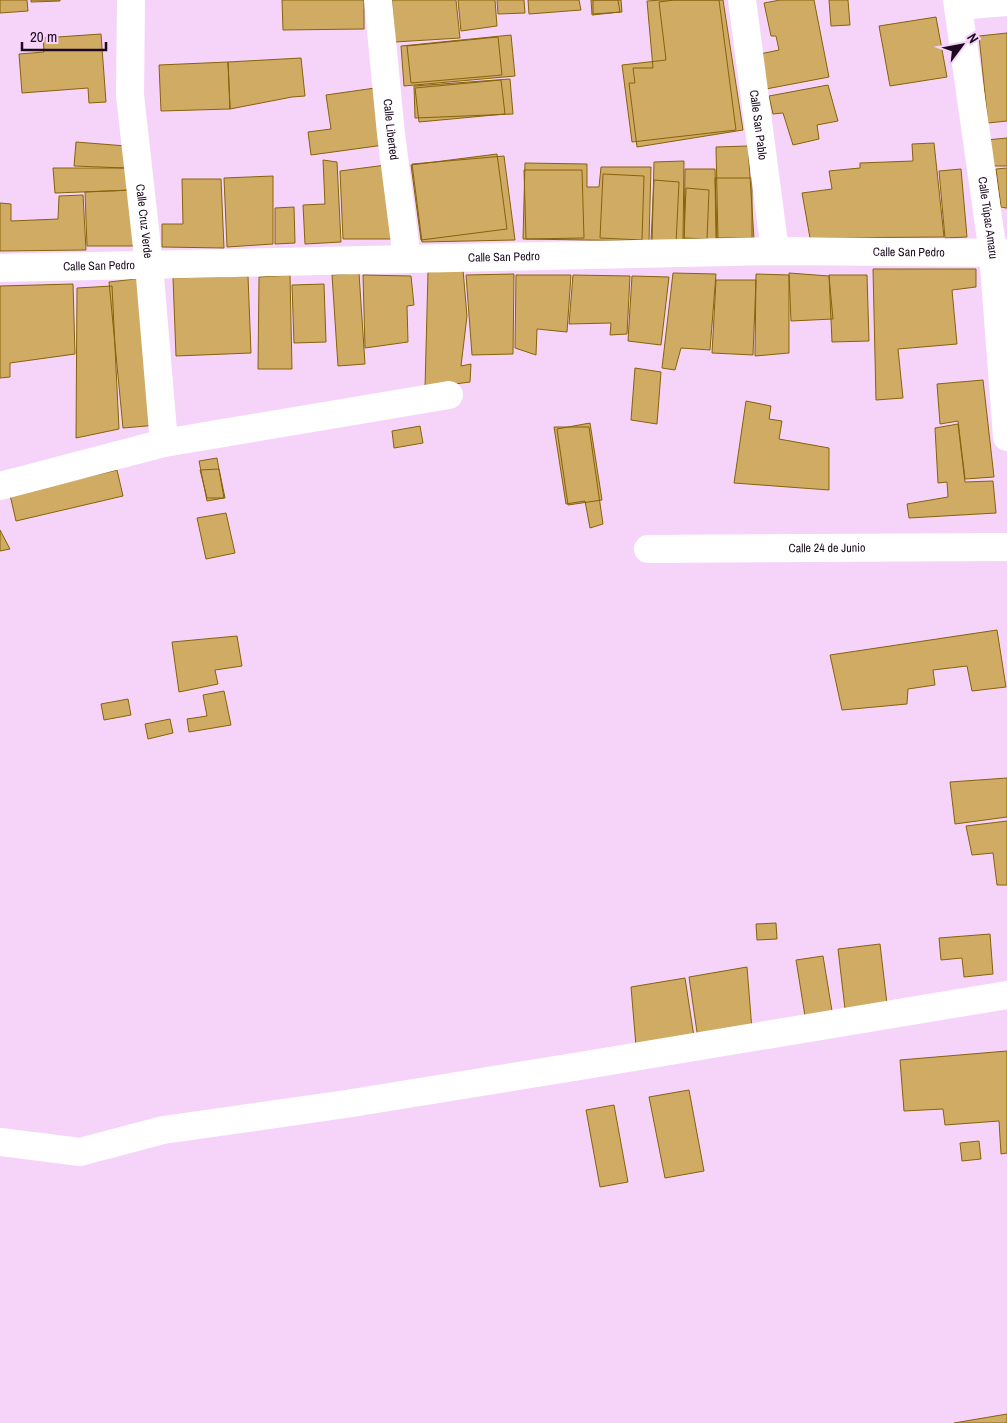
<svg xmlns="http://www.w3.org/2000/svg" width="1007" height="1423" font-family="'Archivo Narrow',sans-serif">
	<style>
		.building { fill: #d0ab64; stroke: #86620b }
		.lines { fill: none; stroke-linecap: round; stroke-linejoin: round }
		.minor { stroke: #fff; stroke-width: 28 }
		.labels { text-anchor: middle; stroke-width: 4.5; stroke-linejoin: round; paint-order: stroke }
		.street-label { font-size: 12px; fill: #1d0a20; stroke: #f6d4fa }
	</style>
	<rect width="100%" height="100%" fill="#f6d4fa"/>
	<path class="building" d="M0 0H27L28 11 0 13Z
		M31 0H60V1L31 2Z
		M282 0H364V29L283 30Z
		M392 0H456L460 38 395 42Z
		M458 0H495L497 26 461 31Z
		M497 0H524L525 13 498 14Z
		M528 0H579L581 10 529 14Z
		M591 0H618L620 12 592 15Z
		M593 0H621L622 12 593 14Z
		M661 0H723L743 130 637 147 629 83H635L633 68H653L647 1Z
		M674 0H719L736 130 632 142 622 65 666 60 659 2Z
		M780 0H814L829 77 766 89 760 54 779 50 776 36H771L764 3Z
		M829 0H848L850 25 831 26Z
		M936 17 947 77 890 86 879 26Z
		M1007 33V121L988 123 979 36Z
		M101 34 106 102 89 103 88 88 22 93 19 54 44 52 43 38Z
		M511 35 515 76 404 86 401 46Z
		M498 37 502 75 411 83 407 46Z
		M301 58 305 96 292 97 230 109 228 62Z
		M228 62 230 109 161 111 159 65Z
		M510 79 513 114 415 118 414 86Z
		M501 80 505 114 419 122 415 88Z
		M828 85 838 121 817 125 819 139 793 145 783 113 773 114 769 96Z
		M375 88 384 145 311 155 308 132 331 129 326 95Z
		M1007 138V166H988L986 140Z
		M76 142 126 146 125 168 74 166Z
		M934 143 944 237 810 238 802 193 832 189 829 171 860 168V163L913 161 912 144Z
		M748 146 754 239 718 240 716 147Z
		M497 154 507 229 421 240 411 165Z
		M504 156 515 240 422 242 412 164Z
		M323 160 337 162 341 242 305 244 303 205 325 204Z
		M684 161 683 243H652L654 162Z
		M525 163 587 164V187H599L601 167H651L649 241 523 239Z
		M386 165 398 239H343L340 171Z
		M53 168H134L135 190 55 193Z
		M1007 168V208H1006L1001 207 996 169Z
		M685 169H715L717 241H684Z
		M961 169 967 237 945 238 939 171Z
		M524 170H582L584 238 526 239Z
		M603 174 644 176 642 240 600 238Z
		M273 176V244L227 247 224 178Z
		M715 178H752V238H716Z
		M182 179H221L224 248 162 247V224H183Z
		M654 180 679 182 676 243 651 241Z
		M686 188 709 190 707 239 684 238Z
		M131 190 134 246H87L85 192Z
		M83 195 86 250 0 251V203L11 204V221L58 219 59 196Z
		M294 207 295 243 275 244V208Z
		M873 269H976V287L952 290 957 344 898 349 903 398 876 400Z
		M463 270 467 316 461 366 471 364 470 382 425 388 428 272Z
		M359 273 365 364 338 366 332 275Z
		M673 273 716 274 710 350 681 348 675 370 662 368Z
		M789 273 829 276 833 319 791 321Z
		M514 274 513 354 472 355 466 275Z
		M756 274 789 275V353L755 356Z
		M290 275 292 369H258L259 277Z
		M363 275 411 276 414 305 407 306 408 342 365 348Z
		M516 275H571L567 332 537 329 536 355 515 348Z
		M573 275 630 276 627 334 610 335 611 323 569 324Z
		M829 275H867L869 341 832 342Z
		M248 276 251 353 176 356 173 278Z
		M632 276 669 277 661 345 628 341Z
		M144 278 158 425 123 428 109 282Z
		M716 280H756L753 355 712 353Z
		M73 284 75 354 10 363V377L0 378V286Z
		M324 284 326 342 294 343 292 285Z
		M112 286 119 429 76 438 77 288Z
		M635 368 661 372 657 424 631 420Z
		M983 380 994 477 965 479 958 421 940 424 937 384Z
		M746 401 771 406 769 419 782 421 779 439 829 448V490L734 483Z
		M590 423 602 500 568 505 557 429Z
		M958 424 965 482 993 481 996 513 909 518 907 504 948 497 947 482 938 483 935 428Z
		M420 426 423 443 394 448 392 431Z
		M554 427H589L603 524 590 528 585 501 566 504Z
		M217 458 224 498 207 501 199 461Z
		M219 469 225 498H207L200 470Z
		M117 470 123 496 16 521 10 495Z
		M226 513 235 553 206 559 197 518Z
		M0 530 10 549 0 551Z
		M997 630 1006 687 972 691 967 666 933 670 935 685 908 689 907 704 842 710 830 655Z
		M237 636 242 666 215 670 218 684 179 692 172 642Z
		M224 691 231 725 189 732 187 719 207 716 203 695Z
		M128 699 131 715 104 720 101 704Z
		M170 719 173 733 148 739 145 724Z
		M1007 778V817L955 824 950 782Z
		M1007 821V885H997L993 853 972 855 966 826Z
		M776 923 777 939 757 940 756 924Z
		M990 934 993 974 964 977 962 958 941 960 939 938Z
		M880 944 887 1004 845 1009 838 949Z
		M823 956 832 1011 805 1016 796 960Z
		M747 967 752 1030 698 1039 689 977Z
		M685 978 694 1037 636 1046 631 987Z
		M1007 1051V1153L1001 1154 999 1121 945 1125 943 1109 904 1111 900 1060Z
		M689 1090 704 1171 665 1178 649 1097Z
		M614 1105 628 1182 600 1187 586 1110Z
		M979 1141 981 1159 962 1161 960 1143Z
		M1007 1414V1423H954Z"/>
	<g class="lines">
		<g class="minor">
			<path id="s1" d="M131 0 130 95 149 265 164 443"/>
			<path id="s2" d="M378 0 391 134 407 259"/>
			<path id="s3" d="M742 0 775 251"/>
			<path id="s4" d="M957 0 993 253 1007 437"/>
			<path d="M958 6 1007 2"/>
			<path id="s5" d="M0 268 775 251 1007 253"/>
			<path d="M0 486 164 443 449 395"/>
			<path id="s6" d="M648 549 1007 547"/>
			<path d="M0 1142 80 1152 163 1130 346 1104 580 1066 1007 995"/>
		</g>
	</g>
	<g class="labels">
		<g class="street-label">
			<text dy="4" stroke="none"><textPath href="#s3" startOffset="126">Calle San Pablo</textPath></text>
			<text dy="4" stroke="none"><textPath href="#s2" startOffset="130">Calle Liberted</textPath></text>
			<text dy="4" stroke="none"><textPath href="#s4" startOffset="220">Calle Túpac Amaru</textPath></text>
			<text dy="4" stroke="none"><textPath href="#s1" startOffset="222">Calle Cruz Verde</textPath></text>
			<text dy="4" stroke="none"><textPath href="#s5" startOffset="909">Calle San Pedro</textPath></text>
			<text dy="4" stroke="none"><textPath href="#s5" startOffset="504">Calle San Pedro</textPath></text>
			<text dy="4" stroke="none"><textPath href="#s5" startOffset="99">Calle San Pedro</textPath></text>
			<text dy="4" stroke="none"><textPath href="#s6" startOffset="179">Calle 24 de Junio</textPath></text>
		</g>
	</g>
	<g transform="translate(962 45) rotate(58)" stroke="#f6d4fa" stroke-width="4" paint-order="stroke">
	<path d="M0-4L9 19L0 12L-9 19Z" fill="#1d0a20"/>
	<text y="-8" font-size="14" font-weight="bold" text-anchor="middle" fill="#1d0a20">N</text>
	</g>
	<path d="M22 42v8h84v-8" fill="none" stroke="#1d0a20" stroke-width="2.5"/>
	<text x="30" y="42" font-size="15" fill="#1d0a20" stroke="#f6d4fa" stroke-width="4" paint-order="stroke">20 m</text>
</svg>
